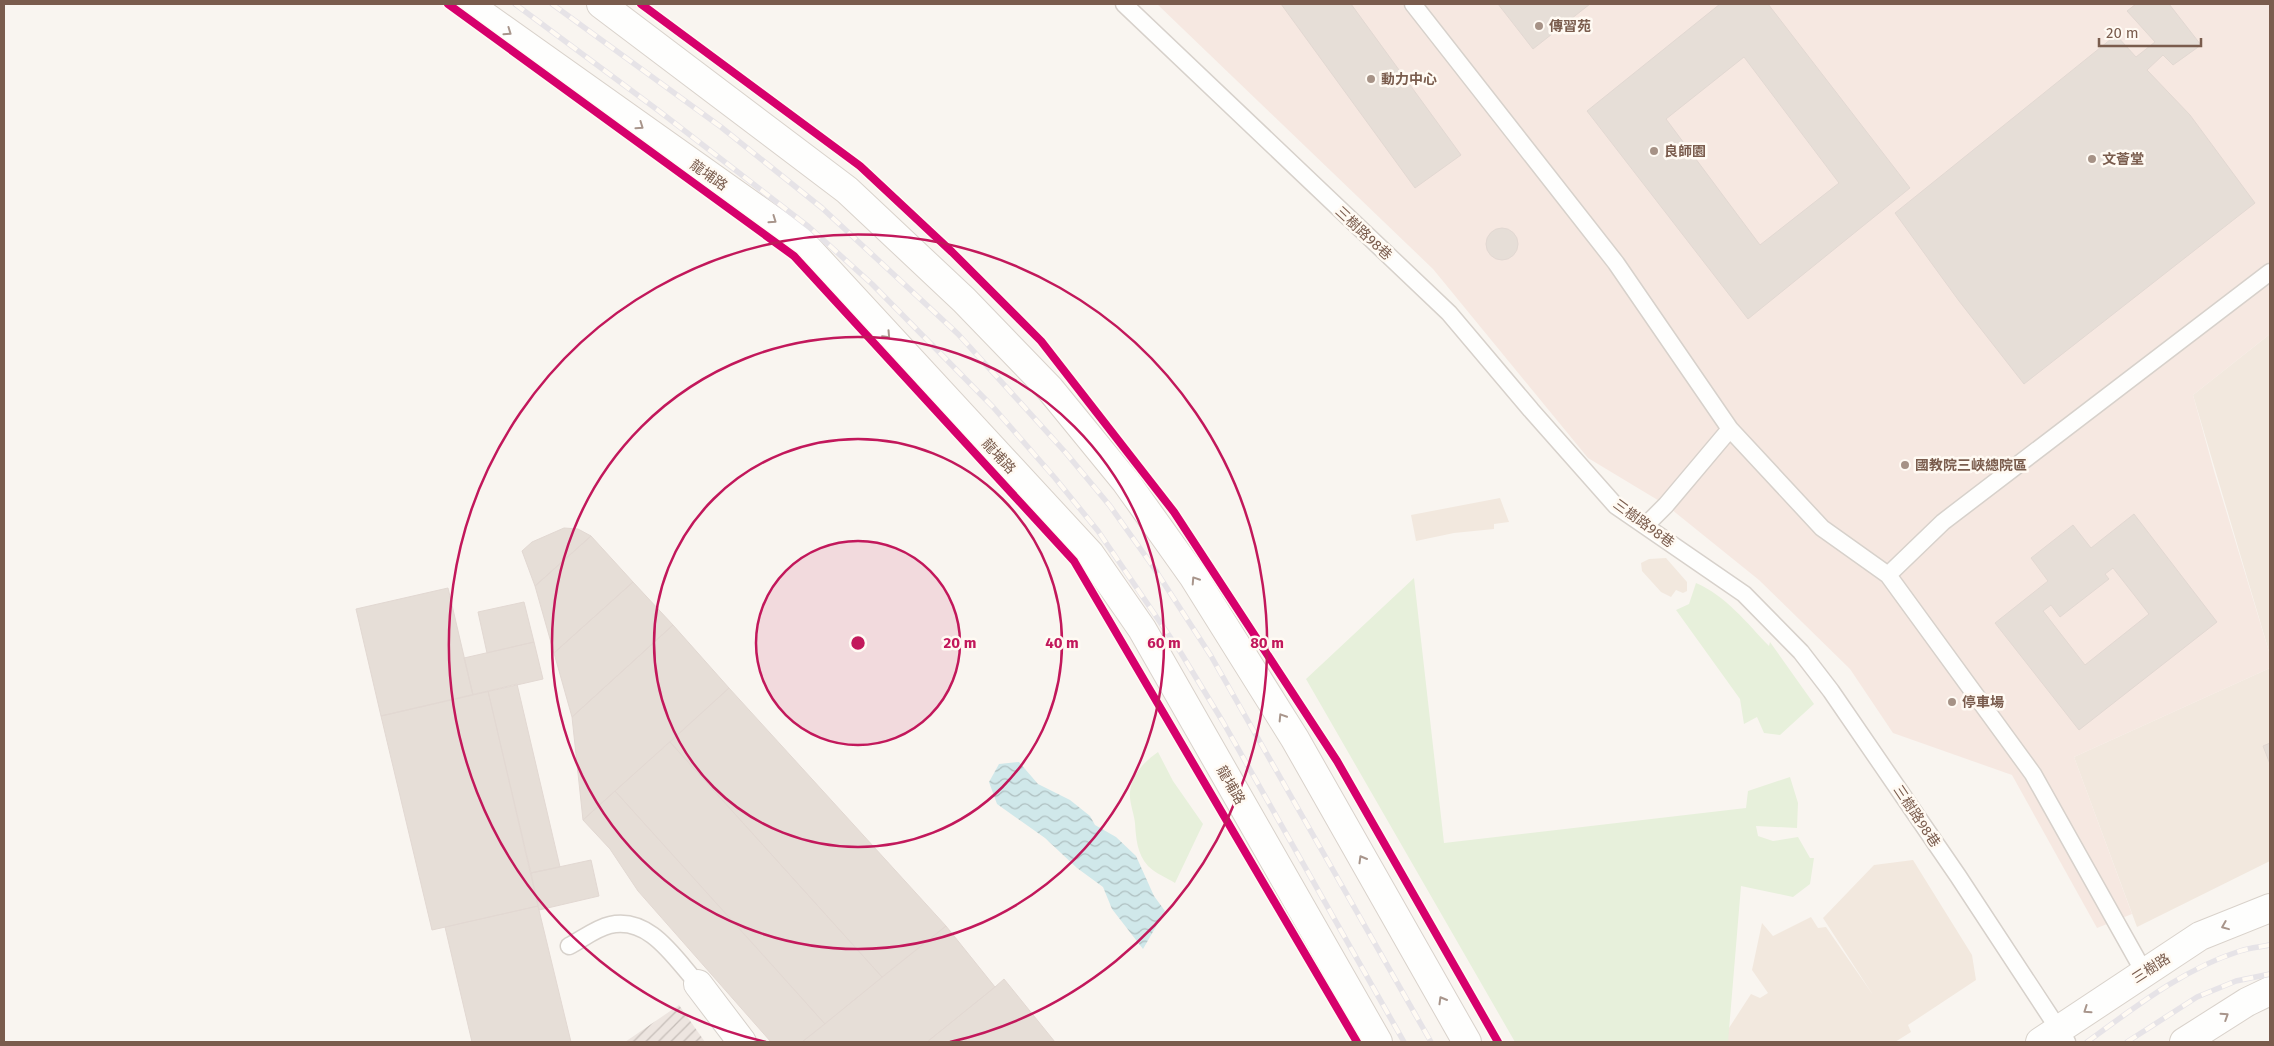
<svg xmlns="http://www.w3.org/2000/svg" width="2274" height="1046" font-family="'Fira Sans','Noto Sans TC',sans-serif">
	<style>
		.residential { fill: #f2e8de }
		.commercial { fill: #f6e8e1 }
		.industrial { fill: url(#industrial-furrows) }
		.green { fill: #e7f0db }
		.water { fill: url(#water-waves) }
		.building { fill: #e6ded7; stroke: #e2d8d2; fill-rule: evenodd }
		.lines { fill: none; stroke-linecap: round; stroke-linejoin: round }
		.lane-casing { stroke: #d7d1cb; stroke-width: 19 }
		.street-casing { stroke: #d7d1cb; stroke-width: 30 }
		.secondary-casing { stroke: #d9d2cb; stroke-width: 30 }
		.lane { stroke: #fefefd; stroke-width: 16 }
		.street { stroke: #fefefd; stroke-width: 28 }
		.secondary { stroke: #fefefd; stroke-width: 28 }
		.rail-casing { stroke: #e6e3e7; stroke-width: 5.5 }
		.rail { stroke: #fffaf3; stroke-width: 4; stroke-dasharray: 11; stroke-linecap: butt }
		.cycleway-casing { stroke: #fffaf3; stroke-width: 11 }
		.cycleway { stroke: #d6006c; stroke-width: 8 }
		.oneway { stroke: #a8958b }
		.ring { fill: none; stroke: #c2185b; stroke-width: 2.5 }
		.poi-dot { fill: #a69286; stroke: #fffaf3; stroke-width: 2 }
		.labels { text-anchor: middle; stroke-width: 5; stroke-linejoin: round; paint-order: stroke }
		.poi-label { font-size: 14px; font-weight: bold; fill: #7a5c4d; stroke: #fffaf3; text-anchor: start }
		.street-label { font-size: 14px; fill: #7a5c4d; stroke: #fffaf3 }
		.centre { fill: #c2185b; stroke: #fffaf3; stroke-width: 2.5 }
		.ring-label { font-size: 15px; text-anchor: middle; font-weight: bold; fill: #c2185b; stroke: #fffaf3; stroke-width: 5; stroke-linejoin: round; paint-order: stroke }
	</style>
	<defs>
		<pattern id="industrial-furrows" width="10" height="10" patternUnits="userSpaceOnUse" patternTransform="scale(1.25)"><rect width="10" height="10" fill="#ede5e0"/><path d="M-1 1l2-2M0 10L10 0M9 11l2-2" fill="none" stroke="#c5bdb8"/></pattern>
		<pattern id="water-waves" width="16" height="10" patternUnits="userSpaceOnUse" patternTransform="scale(1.25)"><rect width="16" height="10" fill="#d0e8ea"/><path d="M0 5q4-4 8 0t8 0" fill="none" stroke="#aebfc0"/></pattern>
	</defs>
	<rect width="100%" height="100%" fill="#f9f5f0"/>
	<path class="residential" d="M2270 334V655L2193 395Z
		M1500 498 1509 522 1494 524V529L1454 533 1416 541 1411 515Z
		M1666 558 1687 582V591L1683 593 1676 590 1671 597 1661 592 1642 571 1641 563 1649 559Z
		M2270 668V861L2137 927 2074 757Z
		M1913 860 1972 955 1976 980 1908 1025 1911 1032 1895 1042H1728L1727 1031 1751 994 1760 998 1768 993 1752 970 1762 923 1773 936 1811 917 1818 928 1826 927 1873 995 1823 918 1874 865Z"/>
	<path class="commercial" d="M1157 4H2270V334L2193 395 2214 471 2270 655V668L2074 757 2132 914 2097 928 2012 775 1893 733 1850 669 1759 580 1666 505 1588 458 1433 269Z"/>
	<path class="industrial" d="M679 1005 705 1042H625Z"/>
	<path class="green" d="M1414 578 1444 843 1746 808 1748 791 1790 777 1798 803 1797 828 1756 826 1758 836 1773 841 1798 837 1810 858H1814L1810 884 1793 897 1741 886 1728 1042H1515L1306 679Z
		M1696 583C1726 596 1746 622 1769 646L1770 642 1814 704 1780 735 1764 733 1757 717 1744 724 1740 699 1676 610 1689 604Z
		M1158 752 1173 781 1203 824 1175 883C1167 878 1155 873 1148 866 1137 854 1136 838 1135 823 1134 813 1129 802 1130 792 1132 774 1145 761 1158 752Z"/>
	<path class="water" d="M1019 762 1038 784 1070 800 1090 816 1095 825 1116 837 1136 856 1154 896 1165 911 1143 949 1112 909 1103 887 1077 868 1045 838 997 804 989 782 999 764Z"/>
	<path class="building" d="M1281 4H1351L1461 155 1415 188Z
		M1498 4H1590L1533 49Z
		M1720 4H1768L1910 188 1748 319 1587 111ZM1744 57 1839 183 1760 245 1666 119Z
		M2136 4H2169L2201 45 2173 65 2163 55 2147 70 2190 115 2255 203 2024 384 1959 301 1895 213 2116 35 2136 57 2155 42 2127 11Z
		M1486 244a16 16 0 1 1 32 0a16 16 0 1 1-32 0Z
		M2134 514 2217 622 2079 730 1995 623 2048 581 2031 558 2073 525 2091 548ZM2113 568 2149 614 2085 665 2043 611 2051 605 2060 617 2109 579 2105 574Z
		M564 528 578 529 591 536 535 586 522 551 532 542Z
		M591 536 633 582 554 653 535 586Z
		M633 582 673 625 572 717 554 653Z
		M448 588 473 695 381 716 356 609Z
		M524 602 534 642 487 653 478 612Z
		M673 625 729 688 583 820 572 717Z
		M534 642 543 679 473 695 464 658Z
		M517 684 560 867 531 873 488 691Z
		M729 688 946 926 882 977 670 742Z
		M488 691 538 906 432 930 381 716Z
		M670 742 882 977 825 1024 615 791Z
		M2270 743V764L2263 746Z
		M615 791 766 958 825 1024 802 1042H771L638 891 610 849 583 820Z
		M591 860 599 896 539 910 531 873Z
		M538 906 571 1042H472L445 927Z
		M946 926 995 987 927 1042H802Z
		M1004 979 1055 1042H927L995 987Z"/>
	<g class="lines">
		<g class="lane-casing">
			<path id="lane" d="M1124 4 1449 313 1531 410 1616 506 1744 594 1801 652 1831 691 1958 876 2067 1042
				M1413 4 1616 263 1730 429 1822 528 1888 575 2033 774 2144 972
				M1646 525 1666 505 1730 429
				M1888 575 1943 522 2270 272
				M569 946C581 940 596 928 610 925 650 916 675 959 698 984"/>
		</g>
		<g class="street-casing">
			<path id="street" d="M698 984 742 1042"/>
		</g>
		<g class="secondary-casing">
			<path id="secondary" d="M468 4 799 239 1090 554 1142 629 1378 1042
				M601 4 847 190 964 300 1050 389 1126 482 1193 576 1295 739 1467 1042
				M2040 1042 2200 936 2270 908
				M2184 1042 2247 1002 2270 991"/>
		</g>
		<use href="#lane" class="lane"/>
		<use href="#street" class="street"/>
		<use href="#secondary" class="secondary"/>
		<g class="rail-casing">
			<path id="rail" d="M515 4 659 111 809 227 872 284 937 350 993 407 1055 478 1098 531 1181 653 1223 722 1404 1042
				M552 4 721 127 822 208 958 334 1066 453 1110 506 1154 568 1211 656 1431 1042
				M2087 1042C2134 1008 2183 969 2240 951 2249 948 2260 947 2270 945
				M2127 1042 2197 997 2236 981 2270 974"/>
		</g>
		<use href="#rail" class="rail"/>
		<g class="cycleway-casing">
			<path id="cycleway" d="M448 4 794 256 1074 561 1357 1042
				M641 4 860 166 952 252 1041 341 1174 512 1337 761 1498 1042"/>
		</g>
		<use href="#cycleway" class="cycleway"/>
	</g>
	<defs><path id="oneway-chevron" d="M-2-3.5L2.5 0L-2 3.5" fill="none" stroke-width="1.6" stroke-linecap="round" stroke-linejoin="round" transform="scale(1.25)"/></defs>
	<g class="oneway">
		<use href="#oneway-chevron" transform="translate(508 32) rotate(35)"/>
		<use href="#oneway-chevron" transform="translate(640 126) rotate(35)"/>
		<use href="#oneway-chevron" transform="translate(773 220) rotate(35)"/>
		<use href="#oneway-chevron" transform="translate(887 335) rotate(47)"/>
		<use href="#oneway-chevron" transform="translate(1195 580) rotate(-123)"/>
		<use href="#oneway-chevron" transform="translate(1282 717) rotate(-122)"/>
		<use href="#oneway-chevron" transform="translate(1362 859) rotate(-120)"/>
		<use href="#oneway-chevron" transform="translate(2225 926) rotate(158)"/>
		<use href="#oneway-chevron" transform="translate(1442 1000) rotate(-120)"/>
		<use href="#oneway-chevron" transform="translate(2087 1010) rotate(146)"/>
		<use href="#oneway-chevron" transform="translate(2225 1016) rotate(-33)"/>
	</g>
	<circle cx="858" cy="643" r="102" fill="#c2185b" fill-opacity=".12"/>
	<g class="ring">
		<circle cx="858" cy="643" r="102"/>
		<circle cx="858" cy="643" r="204"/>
		<circle cx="858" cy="643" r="306"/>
		<path d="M766 1042A409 409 0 1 1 950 1042"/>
	</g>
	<g class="poi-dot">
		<circle cx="1539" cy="26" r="5"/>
		<circle cx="1371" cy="79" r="5"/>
		<circle cx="1654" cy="151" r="5"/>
		<circle cx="2092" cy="159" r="5"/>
		<circle cx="1905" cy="465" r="5"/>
		<circle cx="1952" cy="702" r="5"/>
	</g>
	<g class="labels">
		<g class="poi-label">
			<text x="1549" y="31">傳習苑</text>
			<text x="1381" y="84">動力中心</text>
			<text x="1664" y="156">良師園</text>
			<text x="2102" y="164">文薈堂</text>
			<text x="1915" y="470">國教院三峽總院區</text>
			<text x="1962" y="707">停車場</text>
		</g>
		<g class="street-label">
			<text transform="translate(709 175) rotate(35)" y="5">龍埔路</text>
			<text transform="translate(1364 233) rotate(43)" y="5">三樹路98巷</text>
			<text transform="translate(999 456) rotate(47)" y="5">龍埔路</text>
			<text transform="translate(1644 523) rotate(36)" y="5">三樹路98巷</text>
			<text transform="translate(1231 785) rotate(60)" y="5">龍埔路</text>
			<text transform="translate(1917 816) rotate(56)" y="5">三樹路98巷</text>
			<text transform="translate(2151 968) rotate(-33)" y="5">三樹路</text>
		</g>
	</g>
	<circle cx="858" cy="643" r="8" class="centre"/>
	<g class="ring-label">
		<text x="960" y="648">20 m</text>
		<text x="1062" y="648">40 m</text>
		<text x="1164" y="648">60 m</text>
		<text x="1267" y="648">80 m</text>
	</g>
	<rect width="2274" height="1046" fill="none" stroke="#7a5c4d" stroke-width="10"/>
	<path d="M2099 38v8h102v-8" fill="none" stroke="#7a5c4d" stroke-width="2.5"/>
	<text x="2106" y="38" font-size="15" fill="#7a5c4d" stroke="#fffaf3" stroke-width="4" paint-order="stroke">20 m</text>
</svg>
